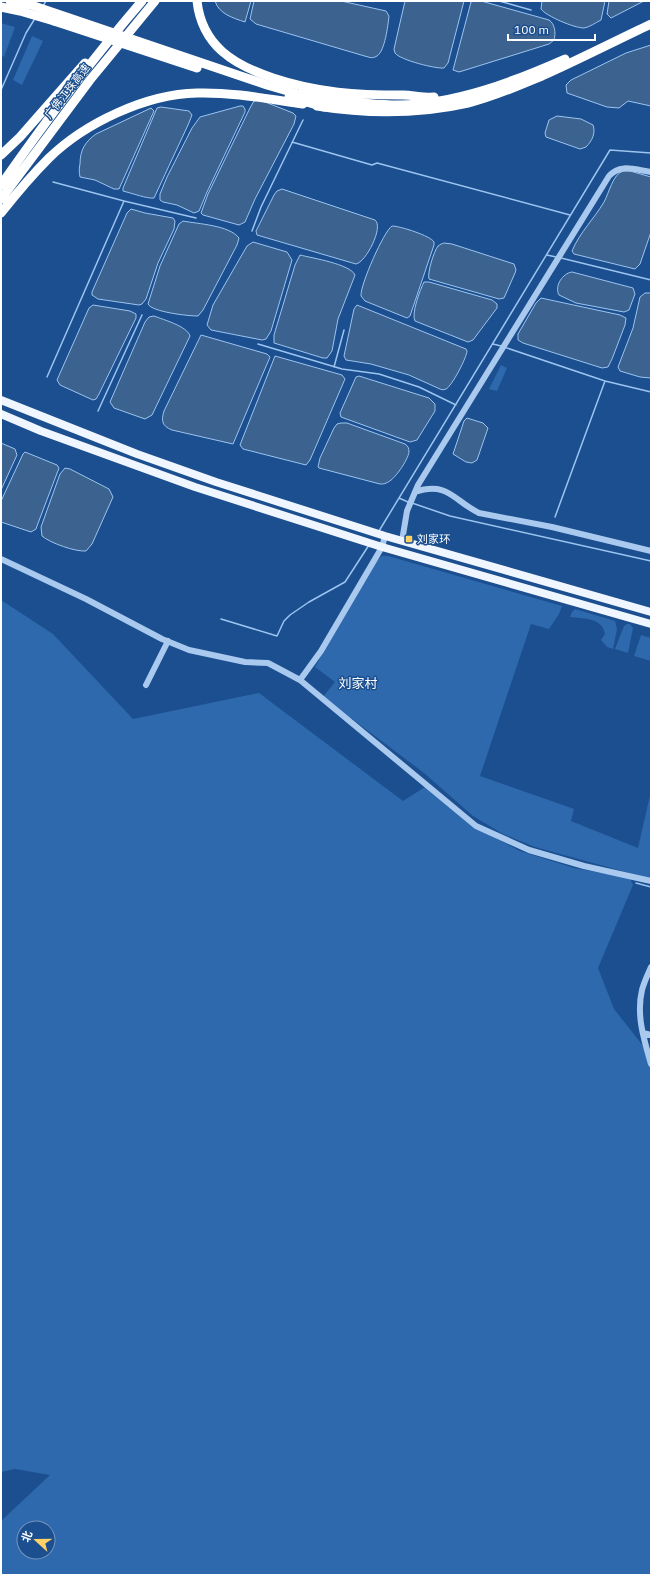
<svg xmlns="http://www.w3.org/2000/svg" width="652" height="1576" font-family="'IBM Plex Sans','Noto Sans SC',sans-serif">
	<style>
		.green { fill: #2e69ad; fill-rule: evenodd }
		.water { fill: #3c6290; stroke: #9cc4f0 }
		.lines { fill: none; stroke-linecap: round; stroke-linejoin: round }
		.stream { stroke: #9cc4f0; stroke-width: 1.5 }
		.minor { stroke: #a9c9ee; stroke-width: 6 }
		.major { stroke: #f0f6ff; stroke-width: 8 }
		.highway { stroke: #fff; stroke-width: 9 }
		.highway-bridge { stroke: #fff; stroke-width: 9 }
		.poi-dot { fill: #ffd166; stroke: #1b4f8f; stroke-width: 1.5 }
		.labels { text-anchor: middle; stroke-width: 3; stroke-linejoin: round; paint-order: stroke }
		.street-label { font-size: 11px; fill: #fff; stroke: #1b4f8f }
		.poi-label { font-size: 11px; fill: #fff; stroke: #1b4f8f; text-anchor: start }
		.quarter-label { font-size: 13px; fill: #fff; stroke: #1b4f8f }
	</style>
	<rect width="100%" height="100%" fill="#1b4f8f"/>
	<path class="green" d="M1 23 15 27 4 57 1 55Z
		M32 36 43 41 22 85 13 80Z
		M501 365 507 368 497 391 489 389Z
		M382 556H388L562 606 559 614 549 629 531 624 480 776 574 809 571 821 638 848 651 791V879L535 847 503 834 473 816 424 773 323 697 335 682 315 667 377 560Z
		M1 600 53 634 133 719 259 693 403 801 425 787 469 824 520 851 574 868 630 878 633 885 598 968 614 1009 644 1047 651 1049V1575H1V1521L50 1475 15 1469 1 1472ZM24 1528H48V1552H24Z
		M575 609 615 621 617 629 613 649 607 647 601 640 605 634C602 617 584 619 570 617L572 612Z
		M627 624H630L633 628 628 653 615 649 624 626Z
		M641 635 651 638V661L634 656Z"/>
	<path class="water" d="M215 1H251L245 22C233 18 219 14 215 1Z
		M254 1H341L386 11 389 16C388 25 385 51 377 56 374 58 371 58 368 57L256 24 250 19Z
		M405 1H464L448 63 444 68C436 69 400 60 395 53L394 49Z
		M473 1H481L549 20C555 24 556 33 554 40L549 44 459 72 453 70 471 2Z
		M542 1H605L601 20C595 23 590 27 584 28 574 28 546 16 541 9Z
		M609 1H644L611 18 607 14Z
		M651 45V106L628 101 619 108 607 107 567 93 566 85 571 80 626 53Z
		M260 100 293 113 296 116 294 124 255 199 245 222 239 225 203 215 201 213 208 194 250 108 254 101Z
		M240 106H243L245 109V112L207 192 199 211 194 213 177 205 163 202 160 200V194L167 177 192 128 200 117Z
		M161 107 189 111 192 115 188 125 154 198C148 199 131 193 123 191V188L157 108Z
		M151 108 154 111 119 189H114L95 180 80 177C79 172 79 168 80 164 80 150 85 142 96 134Z
		M557 116 581 119 593 125C596 133 592 141 586 147L580 149 546 137 545 133 549 120Z
		M623 171H630L651 177V232L640 264 635 269 574 254 572 251C580 232 594 219 604 202 609 193 613 174 623 171Z
		M282 189 375 220C384 227 366 262 356 264L257 235 256 231 274 195 277 191Z
		M131 209 145 213 173 218 175 221 174 229 158 263 146 299 142 304 139 305 98 299 92 295V292L127 213Z
		M183 221C198 224 229 225 239 238L237 245 203 310 198 316C188 316 152 312 148 304L160 266 179 224Z
		M392 226C400 226 431 236 434 242V245L410 316 407 318 365 301 361 296C360 285 384 231 392 226Z
		M253 242 287 252 292 260 271 331 266 339 262 340 211 330 207 325 213 305 247 246Z
		M444 243 452 244 514 264 516 270 515 273 504 298 499 299 429 279C427 273 434 251 438 246 441 244 441 244 444 243Z
		M300 255C312 258 350 264 355 275L338 319 332 351 327 358H323L274 343V335L295 265Z
		M572 272 633 288 635 294 629 310 624 312 576 303 559 295C554 286 563 273 572 272Z
		M424 282H429L492 300 497 304V308L473 340 468 342 415 321C411 314 420 290 424 282Z
		M645 293H651V378L640 377 620 371 618 367 633 328 640 297Z
		M541 298 620 315 626 318 625 325 612 359 608 367 602 368 523 343 518 340V334L536 303Z
		M93 305 130 311 136 314V318L99 394 96 399 93 400 60 385 57 380 89 308Z
		M357 305 466 349 467 351C467 357 452 386 446 389 443 390 443 390 440 389L409 375 371 364 346 360 344 356 354 309Z
		M154 316C164 320 187 326 190 336L152 415 145 419 114 408 110 402 145 322 149 317Z
		M201 335 267 354 270 357 233 444 172 430C162 426 161 421 164 411Z
		M275 356 342 375 345 379 310 460 306 465 243 449 240 445Z
		M359 376 429 398 435 404V411L417 440 410 442 341 417 340 413 356 377Z
		M467 418 483 423 488 428 477 460 472 463 466 462 453 454 464 421Z
		M341 423H347L405 444C408 446 409 448 409 452 408 460 394 481 386 483 385 484 382 484 380 484L319 468 318 467 320 458 334 428 337 424Z
		M1 443 15 449 17 455 1 490Z
		M25 452 57 465 59 468 37 526 36 529 31 532 1 522V501L23 454Z
		M65 468 70 469 109 489 113 497 92 544 86 551C76 552 50 543 42 536L41 527 60 474Z"/>
	<g class="lines">
		<path class="stream" d="M499 1 531 10
			M43 6 46 1
			M1 90 26 33 34 20
			M292 142 372 165 377 163 570 215
			M53 182 124 201 196 218
			M252 231 261 207 303 120
			M547 255 556 257
			M561 258 651 280
			M258 344 342 369 379 374 419 387 456 405
			M493 344 501 346
			M504 347 605 381 651 392
			M334 367 344 330
			M47 377 124 201
			M98 411 142 315
			M399 498 408 502
			M412 503 450 516 651 561
			M555 517 605 381
			M379 531 610 150 651 153
			M221 619 277 636 284 621 290 615 309 602 345 582 369 545
			M636 883 651 887"/>
		<path class="minor" d="M415 492C448 481 454 501 479 513L552 527 651 551
			M402 541 407 511 418 485 609 176C621 163 635 170 651 172
			M1 559 86 599 162 639 189 650 245 662 268 663 300 680 476 826 529 850 584 866 651 881
			M300 680 321 651 382 547 385 536
			M146 685 168 641
			M651 967C648 974 644 982 642 990 636 1015 644 1040 651 1064
			M643 1033 651 1035"/>
		<path class="major" d="M1 400 137 454 216 482 385 536 651 612
			M1 414 41 431 195 487 382 547 651 624"/>
		<path class="highway" d="M197 1C202 46 234 65 273 78 318 93 357 95 403 95 413 95 424 98 434 97
			M1 7 20 11 54 21
			M326 99C350 102 374 105 398 105 456 104 513 82 565 59
			M317 106C367 114 419 114 468 103 493 97 518 86 542 76 578 60 615 41 651 24
			M1 155 20 137 85 63
			M1 185C45 122 92 59 142 1
			M1 199 90 80 155 1
			M1 213C16 194 32 175 49 158 85 123 146 94 197 93 232 92 268 99 303 104"/>
		<path class="highway-bridge" d="M10 1 31 5 267 85 298 94 326 99
			M54 21 197 68
			M289 97 324 107"/>
	</g>
	<rect class="poi-dot" x="405" y="535" width="8" height="8" rx="2"/>
	<g class="labels">
		<g class="street-label">
			<text transform="translate(67 91) rotate(-52)" y="4">广佛江珠高速</text>
		</g>
		<g class="poi-label">
			<text x="417" y="543">刘家环</text>
		</g>
		<g class="quarter-label">
			<text x="358" y="688">刘家村</text>
		</g>
	</g>
	<rect width="652" height="1576" fill="none" stroke="#ffffff" stroke-width="4"/>
	<g transform="translate(36 1540) rotate(291)"><circle r="19" fill="#1b4f8f" stroke="#7695bc"/>
	<path d="M0-3L7 15L0 10L-7 15Z" fill="#ffd166"/>
	<text y="-6" font-size="11" font-weight="bold" text-anchor="middle" fill="#ffffff">北</text>
	</g>
	<path d="M508 34v6h87v-6" fill="none" stroke="#ffffff" stroke-width="2"/>
	<text x="514" y="34" font-size="12" fill="#ffffff" stroke="#1b4f8f" stroke-width="3" paint-order="stroke">100 m</text>
</svg>
